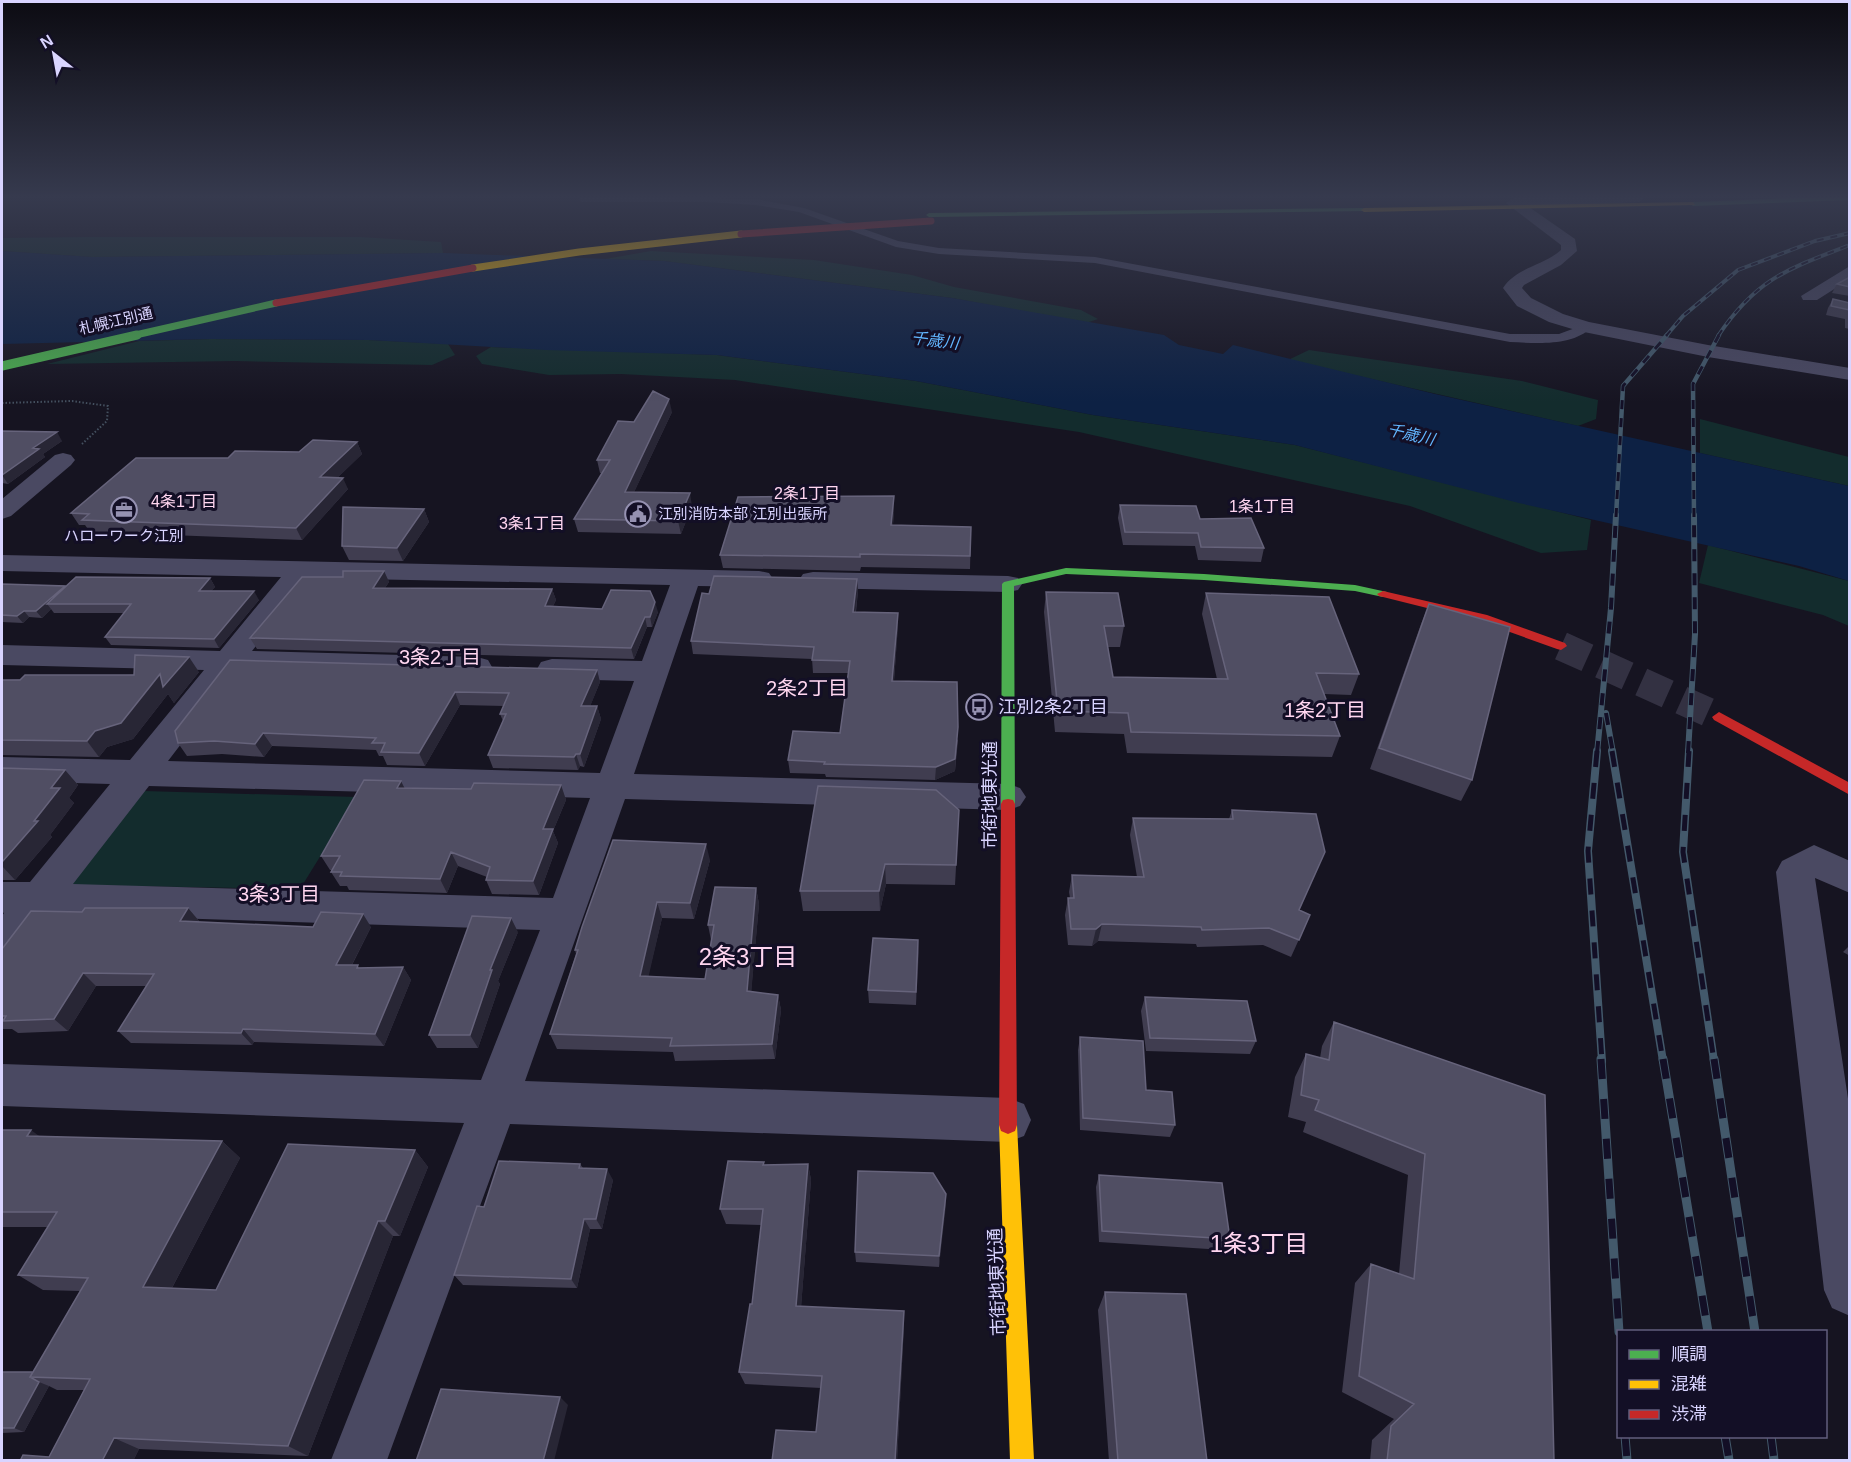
<svg xmlns="http://www.w3.org/2000/svg" width="1851" height="1462" font-family="Helvetica,'Noto Sans JP',sans-serif">
	<style>
		.green { fill: #132c2d }
		.water { fill: #0d2144 }
		.lines { fill: none; stroke-linecap: round; stroke-linejoin: round }
		.secondary-tunnel { stroke: #333142; stroke-width: 29; stroke-dasharray: 29 15; stroke-linecap: butt }
		.path { stroke: #44505f; stroke-width: 2; stroke-dasharray: 1.5 2; stroke-linecap: butt }
		.lane { fill: #4a4962; fill-rule: evenodd }
		.street { fill: #4a4962; fill-rule: evenodd }
		.fast { fill: #4caf50; fill-rule: evenodd }
		.slow { fill: #ffc107; fill-rule: evenodd }
		.jam { fill: #c62828; fill-rule: evenodd }
		.rail-far4-casing { stroke: #43596b; stroke-width: 4 }
		.rail-far3-casing { stroke: #43596b; stroke-width: 4.5 }
		.rail-far2-casing { stroke: #43596b; stroke-width: 6 }
		.rail-far1-casing { stroke: #43596b; stroke-width: 8 }
		.rail-casing { stroke: #43596b; stroke-width: 9 }
		.rail-far4 { stroke: #130f26; stroke-width: 2; stroke-dasharray: 7; stroke-linecap: butt }
		.rail-far3 { stroke: #130f26; stroke-width: 3; stroke-dasharray: 9; stroke-linecap: butt }
		.rail-far2 { stroke: #130f26; stroke-width: 4; stroke-dasharray: 12; stroke-linecap: butt }
		.rail-far1 { stroke: #130f26; stroke-width: 5; stroke-dasharray: 16; stroke-linecap: butt }
		.rail { stroke: #130f26; stroke-width: 7; stroke-dasharray: 20; stroke-linecap: butt }
		.fast-bridge-far1 { stroke: #4caf50; stroke-width: 7 }
		.fast-bridge { stroke: #4caf50; stroke-width: 9 }
		.slow-bridge { stroke: #ffc107; stroke-width: 7 }
		.jam-bridge { stroke: #c62828; stroke-width: 7 }
		.wall { fill: #403d50 }
		.shaded-wall { fill: #282635 }
		.building { fill: #504e63; stroke: #66637b; stroke-width: 1.5 }
		.labels { text-anchor: middle; stroke-width: 6; stroke-linejoin: round; paint-order: stroke }
		.far-street-label { font-size: 15px; fill: #d9d4ff; stroke: #130f26 }
		.far-poi-label { font-size: 15px; fill: #d9d4ff; stroke: #130f26; text-anchor: start }
		.far-water-label { font-size: 16px; font-style: italic; fill: #62b6ff; stroke: #130f26 }
		.far-neighbourhood-label { font-size: 16px; fill: #ffd6f0; stroke: #130f26 }
		.poi-label { font-size: 18px; fill: #d9d4ff; stroke: #130f26; text-anchor: start }
		.street-label { font-size: 18px; fill: #d9d4ff; stroke: #130f26 }
		.neighbourhood-label { font-size: 20px; fill: #ffd6f0; stroke: #130f26 }
		.near-neighbourhood-label { font-size: 24px; fill: #ffd6f0; stroke: #130f26 }
	</style>
	<rect width="100%" height="100%" fill="#161421"/>
	<path class="green" d="M88 237H360L441 242 443 253 92 257 2 251V238Z
		M651 251 814 260 912 275 954 287 1081 310 1098 319 1086 323 952 298 664 261 605 259Z
		M210 339 369 340 448 344 455 355 432 365 235 361 47 364 139 341Z
		M491 347 717 355 916 381 1093 415 1295 445 1591 520 1587 550 1541 553 1410 506 1079 432 735 380 621 374 549 375 482 364 476 356Z
		M1309 350 1522 381 1598 400 1596 419 1578 426 1288 360Z
		M1700 419 1849 457V486L1700 453Z
		M1708 545 1849 581V626L1823 615 1699 583Z
		M144 791 357 797 300 889 67 885Z"/>
	<path class="water" d="M2 251 92 257 443 253 664 261 952 298 1164 335 1179 345 1223 354 1233 345 1435 394 1849 486V581L1799 566 1519 503 1295 445 1093 415 916 381 717 355 546 350 369 340 210 339 2 344Z"/>
	<g class="lines">
		<path class="secondary-tunnel" d="M1561 646 1719 717"/>
		<path class="path" d="M2 403 72 401 108 406 107 421 82 444"/>
		<path class="lane" d="M578 197 756 199 804 208 898 241 939 248 1095 257 1510 334H1559L1586 324 1592 327C1572 347 1536 343 1510 342L1095 263 939 254 896 247 799 212 756 205 707 202H581Z"/>
		<path class="street" d="M1536 197H1646L1639 202 1529 207 1575 239 1577 251 1561 265 1524 285 1522 288 1531 298 1563 314 1589 322 1708 345 1850 368V380L1708 357 1579 331 1549 322 1517 306 1503 288C1517 267 1543 266 1561 250V245L1506 203 1514 198Z
			M1850 266V279L1817 300H1803L1801 296Z
			M63 453 71 455 75 460 71 465 11 516 2 519V499L55 455Z
			M2 555 759 571 769 573 773 579 769 585 759 587 698 586 634 774 1008 784 1020 788 1026 797 1020 806 1008 810 625 799 525 1081 1008 1098 1024 1104 1031 1120 1024 1136 1008 1142 510 1124 387 1460H331L464 1123 2 1106V1064L481 1080 540 930 49 914 16 957 2 962V916L4 913 2 912V882H30L110 784 2 781V757L130 760 204 670 2 665V645L220 651 281 577 2 571ZM309 578 670 585 642 661 552 659 541 662 537 669 541 676 552 679 634 681 600 773 168 761 237 671 477 677 488 674 492 667 488 660 477 657 252 651ZM149 786 590 798 553 898 73 884Z
			M813 572 1008 576 1018 578 1022 584 1018 590 1008 592 813 588 803 586 799 580 803 574Z
			M1814 845 1850 861V893L1815 878 1850 1112V1316L1832 1308 1824 1290 1776 872 1782 861Z"/>
		<path class="fast" d="M1818 197H1850V200L1693 206 1690 204 1693 202Z
			M1364 208 1366 211 929 217 926 215 929 213Z
			M1066 568 1204 574 1355 585 1387 592 1389 594 1383 597 1355 591 1204 580 1066 574 1014 586 1015 804 1013 808H1003L1001 804 1002 584 1004 582Z"/>
		<path class="slow" d="M1693 202 1695 205 1364 212 1361 210 1364 208Z
			M1008 1116 1015 1119 1017 1125 1034 1460H1010L999 1125 1001 1119Z"/>
		<path class="jam" d="M1383 591 1487 615 1565 643 1567 646 1561 650 1557 649 1479 621 1379 596 1377 594Z
			M1719 712 1850 783V795L1714 720 1712 717Z
			M1008 799 1013 800 1015 804 1017 1125 1015 1131 1008 1134 1001 1131 999 1125 1001 804 1003 800Z"/>
		<g class="rail-far4-casing">
			<path id="rail-far4" d="M1666 336 1683 316 1738 270 1815 241 1850 233
				M1718 336C1757 278 1788 269 1850 245"/>
		</g>
		<g class="rail-far3-casing">
			<path id="rail-far3" d="M1616 517 1623 386 1667 335
				M1694 517 1693 384 1719 335"/>
		</g>
		<g class="rail-far2-casing">
			<path id="rail-far2" d="M1606 713 1613 753
				M1597 753 1611 608 1616 515
				M1688 753 1695 634 1694 515"/>
		</g>
		<g class="rail-far1-casing">
			<path id="rail-far1" d="M1597 751 1588 851 1602 1061
				M1612 751 1663 1061
				M1689 751 1683 852 1714 1061"/>
		</g>
		<g class="rail-casing">
			<path id="rail" d="M1601 1059 1619 1332
				M1663 1059 1708 1332
				M1714 1059 1755 1332
				M1625 1436 1627 1460
				M1725 1436 1729 1460
				M1771 1436 1774 1460"/>
		</g>
		<use href="#rail-far4" class="rail-far4"/>
		<use href="#rail-far3" class="rail-far3"/>
		<use href="#rail-far2" class="rail-far2"/>
		<use href="#rail-far1" class="rail-far1"/>
		<use href="#rail" class="rail"/>
		<path class="fast-bridge-far1" d="M131 336 276 303"/>
		<path class="fast-bridge" d="M2 366 137 335"/>
		<path class="slow-bridge" d="M473 268 579 252 741 234"/>
		<path class="jam-bridge" d="M741 234 931 221
			M276 303 473 268"/>
	</g>
	<path class="wall" d="M1850 277V296L1832 293 1837 284Z
		M1833 299 1850 303V329L1845 328V319L1826 315 1828 308Z
		M672 412 634 492 692 506 681 534 578 532 574 519 602 473H600L597 460 634 422Z
		M2 431 62 441 43 454 45 457 8 484 2 483Z
		M357 442 362 454 337 478 348 489 302 540 90 532 85 525H79L71 513 228 458 299 452Z
		M894 496V509L893 525 971 527 970 569 861 567 860 571 723 568 720 555Z
		M1120 505 1200 519 1264 548 1261 562 1198 560 1195 546 1123 545 1118 518Z
		M424 509 429 522 403 561 349 560 342 546Z
		M384 571 389 582 385 588 552 589 556 600 553 606 658 612 652 627H647L634 659 257 649 250 638 343 577Z
		M210 578 215 587 211 591 259 600 219 648 111 645 105 637 124 613H54L51 609 42 618 29 617 23 623 2 622V584L65 587Z
		M857 579 858 591 856 612 898 613V625L894 681 958 740 955 771 935 780 826 777 825 774 790 773 788 760 840 733 848 673H813L812 659 693 654 691 641 709 594Z
		M1046 592 1124 626 1120 647H1108L1113 677 1217 679 1202 614 1206 593 1359 674 1351 695 1324 694 1340 736 1332 757 1127 753 1124 734 1055 732 1044 612Z
		M1429 604 1472 780 1461 801 1370 769 1421 624Z
		M597 670 600 682 590 706H597L601 719 584 767 580 766 578 770 493 768 488 755 503 721 500 714 504 706 460 705 425 766 387 765 383 756H379L376 750 272 746 264 757 222 754 187 756 178 743 175 731Z
		M199 672 174 703 168 694 133 739 107 747 99 757 2 755V680Z
		M2 768 65 770 78 785 69 798 74 803 50 835 52 837 15 880H2Z
		M561 785 566 800 553 831 558 843 539 895 492 894 486 880 487 877 458 866 447 893 349 890 347 886H340L331 872 332 870H330L321 856 405 788 471 789Z
		M1232 810 1299 910 1310 915 1291 957 1263 945 1197 947 1196 944 1098 941 1092 946 1068 945 1065 915 1068 898H1070L1069 892 1072 875 1137 877 1130 835 1133 818 1229 819Z
		M958 831 955 885 886 884 880 911H803L800 891Z
		M710 860 694 919 662 918 648 976 705 979 711 940 708 925 756 888 759 904 751 992 778 995 781 1010 775 1059 675 1061 673 1052 557 1049 550 1034 576 954 575 950Z
		M188 908 199 921 198 922 313 927H371L352 965 360 968 403 967 411 980 384 1046 254 1042 252 1045 131 1043 118 1031 146 986H96L68 1031 18 1033 12 1029H2V949L82 912Z
		M518 932 498 981 500 984 478 1048H437L429 1035Z
		M918 940 916 1005 869 1003 868 990Z
		M1850 945V956L1843 952Z
		M1145 997 1256 1041 1250 1054 1146 1051 1141 1011Z
		M1334 1022 1545 1095 1554 1461H1370L1372 1440 1394 1419 1342 1392 1355 1283 1371 1264 1399 1274 1408 1175 1303 1132 1306 1122 1288 1117 1295 1077 1306 1054 1320 1058 1322 1046Z
		M1080 1037 1146 1090 1175 1125 1170 1137 1080 1130 1078 1050Z
		M2 1130 40 1137 222 1141 240 1158 172 1288 216 1290 415 1150 428 1167 400 1236H393L308 1456 139 1449 133 1461H20L49 1457 84 1390H57L49 1386 24 1432 2 1433V1373L33 1372 80 1291 43 1290 18 1275 48 1227H3L2 1229Z
		M764 1162V1165L808 1164 811 1180 801 1307 904 1311V1325L897 1461H772L816 1432 821 1388 745 1384 739 1372 752 1304 761 1225 726 1224 720 1209Z
		M580 1164 583 1168 613 1180 602 1229H590L577 1288 463 1285 454 1275 484 1207Z
		M1099 1175 1230 1239 1224 1250 1099 1242 1096 1187Z
		M946 1194 939 1267 856 1262 855 1252Z
		M1105 1292 1207 1461H1109L1098 1310Z"/>
	<path class="shaded-wall" d="M669 399 672 412 628 505 625 492Z
		M57 432 62 441 43 454 45 457 8 484 2 475 33 448Z
		M357 442 362 454 326 489 320 477Z
		M343 478 348 489 302 540 296 528Z
		M690 493 692 506 681 534 678 521Z
		M894 496V509L892 538 891 525Z
		M424 509 429 522 403 561 397 548Z
		M384 571 389 582 378 598 373 588Z
		M210 578 215 587 204 599 199 591Z
		M857 579 858 591 854 624 853 612Z
		M65 586 70 593 47 604 51 609 42 618 36 611Z
		M552 589 556 600 548 616 545 606Z
		M254 591 259 600 219 648 214 639Z
		M655 602 658 612 652 627 650 617Z
		M24 611 29 617 23 623 17 616Z
		M898 613V625L893 694 892 681Z
		M645 617 647 627 634 659 631 648Z
		M189 657 199 672 174 703 168 694 133 739 107 747 99 757 87 741 95 731 160 674Z
		M597 670 600 682 585 719 581 706Z
		M455 692 460 705 425 766 419 753Z
		M597 706 601 719 584 767 580 754Z
		M958 727 955 771 935 780 936 767Z
		M263 733 272 746 264 757 255 744Z
		M576 754 580 766 578 770 574 757Z
		M65 770 78 785 69 798 74 803 50 835 52 837 15 880 2 866V862L51 788Z
		M401 781 408 795 397 788Z
		M561 785 566 800 553 831 558 843 539 895 533 881 543 829Z
		M706 844 710 860 694 919 690 903Z
		M451 852 458 866 447 893 440 879Z
		M885 864 886 884 880 911 879 891Z
		M756 888 759 904 750 1007 747 991Z
		M657 902 662 918 645 992 640 976Z
		M188 908 199 921 191 934 180 921Z
		M363 914 371 927 345 978 336 965Z
		M511 918 518 932 498 981 500 984 478 1048 470 1035 490 970Z
		M1102 924 1098 941 1092 946 1096 929Z
		M918 940 919 953 916 1005V992Z
		M403 967 411 980 384 1046 375 1034Z
		M83 973 96 986 68 1031 54 1019Z
		M778 995 781 1010 775 1059 772 1044Z
		M243 1029 254 1042 252 1045 241 1033Z
		M31 1130 54 1147 27 1136Z
		M222 1141 240 1158 165 1301 143 1287Z
		M415 1150 428 1167 400 1236 385 1221Z
		M808 1164 811 1180 800 1320 796 1306Z
		M607 1169 613 1180 602 1229 596 1219Z
		M946 1194V1206L939 1267V1256Z
		M584 1219 590 1229 577 1288 571 1279Z
		M378 1221 393 1236 308 1456 288 1446Z
		M904 1311V1325L897 1461H895Z
		M39 1382 49 1386 24 1432 14 1428Z
		M560 1397 568 1405 554 1461H543Z
		M114 1438 139 1449 133 1461H102Z"/>
	<path class="building" d="M1850 277V287L1837 284Z
		M1833 299 1850 303V310L1831 306Z
		M653 391 669 399 625 492 690 493 678 521 574 519 610 460H597L618 421 634 422Z
		M2 431 57 432 33 448 39 449 2 475Z
		M313 440 357 442 320 477 343 478 296 528 82 520 89 514 71 513 136 458H228L235 451 299 452Z
		M894 496 891 525 971 527 970 556 860 554V557L720 555 738 497Z
		M1120 505 1196 506 1200 519 1251 518 1264 548 1201 547 1198 533 1125 532Z
		M343 507 424 509 397 548 342 546Z
		M343 571H384L373 588 552 589 545 606 602 609 611 590 650 591 655 602 650 617H645L631 648 250 638 302 577H343Z
		M714 576 857 579 853 612 898 613 892 681 957 682 958 727 955 759 936 767 824 764 825 762 788 760 793 731 840 733 850 661 812 660 814 647 691 641 702 593 709 594Z
		M76 577 210 578 199 591H254L214 639 105 637 131 604H47Z
		M2 584 65 586 36 611H24L17 616 2 615Z
		M1046 592 1118 593 1124 626H1104L1113 677 1228 679 1206 593 1329 597 1359 674 1316 673 1340 736 1131 732 1128 713 1058 711Z
		M1429 604 1510 627 1472 780 1379 748Z
		M135 655 189 657 163 687 160 674 121 723 95 731 87 741 2 740V680H20L25 675H134Z
		M230 660 597 670 581 706H597L580 754H576L574 757 488 755 506 714H500L509 693 455 692 419 753 381 752 385 743H372L376 738 263 733 255 744 214 741 178 743 175 731Z
		M2 768 65 770 51 788H60L34 821H38L2 862Z
		M364 780 401 781 397 788 471 789 474 783 561 785 543 829H553L533 881 486 880 490 867 451 852 440 879 340 876 342 872H331L340 856H321Z
		M818 786 936 790 959 810 956 865 885 864 879 891H800Z
		M1232 810 1316 814 1325 852 1299 910 1310 915 1299 940 1269 928 1202 930 1201 927 1102 924 1096 929H1071L1068 898H1074L1072 875 1144 877 1133 818 1233 819Z
		M613 840 706 844 690 903 657 902 640 976 705 979 714 925H708L715 887 756 888 747 991 778 995 772 1044 670 1046 672 1038 550 1034 578 950H575L582 927Z
		M85 908H188L180 921 313 927 321 912 363 914 336 965H358L357 968 403 967 375 1034 243 1029 241 1033 118 1031 154 974 83 973 54 1019 3 1021 6 1016H2V949L31 911 82 912Z
		M472 916 511 918 490 970H492L470 1035H429Z
		M873 938 918 940 916 992 868 990Z
		M1145 997 1247 1001 1256 1041 1150 1038Z
		M1334 1022 1545 1095 1554 1461H1387L1391 1426 1414 1404 1359 1376 1371 1264 1414 1279 1425 1154 1315 1110 1319 1100 1301 1095 1306 1054 1329 1060Z
		M1080 1037 1143 1041 1146 1090 1172 1092 1175 1125 1083 1118Z
		M2 1130H31L27 1136 222 1141 143 1287 216 1290 288 1144 415 1150 385 1221H378L288 1446 114 1438 102 1461H20L23 1455 49 1457 90 1379 30 1377 88 1278 18 1275 57 1212H2Z
		M499 1161 580 1164 579 1168 607 1169 596 1219H584L571 1279 454 1275 477 1206 484 1207Z
		M728 1161 764 1162 763 1165 808 1164 796 1306 904 1311 895 1461H772L776 1430 816 1432 822 1376 739 1372 750 1304H752L763 1209H720Z
		M858 1171 933 1173 946 1194 939 1256 855 1252Z
		M1099 1175 1222 1183 1230 1239 1102 1231Z
		M1105 1292 1186 1294 1207 1461H1118Z
		M2 1372H33L30 1377 39 1382 14 1428H2Z
		M441 1389 560 1397 543 1461H416Z"/>
	<linearGradient id="sky" x2="0" y2="1"><stop stop-color="#0c0b12"/><stop offset="0.49" stop-color="#363a4e"/><stop offset="1" stop-color="#363a4e" stop-opacity="0"/></linearGradient>
	<rect width="1851" height="402" fill="url(#sky)"/>
	<defs>
		<g id="office-ring" transform="scale(1.35)"><circle r="9.5" fill="#130f26" stroke="#9591b1" stroke-width="1.5"/><path d="M-6-3h4V-5.5h4V-3h4V5H-6ZM-1-4.5V-3h2v-1.5ZM-6 0V1H6V0Z" fill="#9591b1"/></g>
		<g id="civic-ring" transform="scale(1.35)"><circle r="9.5" fill="#130f26" stroke="#9591b1" stroke-width="1.5"/><path d="M-.6-6.5H3V-4.5H.6V-3L4-1V1h2V6H-6V1h2V-1L-.6-3ZM-1.2 2.5V6h2.4V2.5Z" fill="#9591b1"/></g>
		<g id="bus-ring" transform="scale(1.35)"><circle r="9.5" fill="#130f26" stroke="#9591b1" stroke-width="1.5"/><path d="M-5-6H5V4H4V6H2V4H-2V6H-4V4H-5ZM-3.5-4V0h7V-4ZM-3.5 1.2v1.5H-2V1.2ZM2 1.2v1.5H3.5V1.2Z" fill="#9591b1"/></g>
	</defs>
	<g fill-rule="evenodd">
		<use href="#office-ring" x="124" y="510"/>
		<use href="#civic-ring" x="638" y="514"/>
		<use href="#bus-ring" x="979" y="707"/>
	</g>
	<g class="labels">
		<g class="far-street-label">
			<text transform="translate(116 321) rotate(-13)" y="5">札幌江別通</text>
		</g>
		<g class="far-poi-label">
			<text x="658" y="519">江別消防本部 江別出張所</text>
			<text x="124" y="541" text-anchor="middle">ハローワーク江別</text>
		</g>
		<g class="far-water-label">
			<text transform="translate(935 340) rotate(7)" y="6">千歳川</text>
			<text transform="translate(1411 434) rotate(13)" y="6">千歳川</text>
		</g>
		<g class="far-neighbourhood-label">
			<text x="807" y="499">2条1丁目</text>
			<text x="184" y="507">4条1丁目</text>
			<text x="1262" y="512">1条1丁目</text>
			<text x="532" y="529">3条1丁目</text>
		</g>
		<g class="poi-label">
			<text x="998" y="713">江別2条2丁目</text>
		</g>
		<g class="street-label">
			<text transform="translate(990 795) rotate(-90)" y="6">市街地東光通</text>
			<text transform="translate(997 1282) rotate(-92)" y="6">市街地東光通</text>
		</g>
		<g class="neighbourhood-label">
			<text x="440" y="664">3条2丁目</text>
			<text x="807" y="695">2条2丁目</text>
			<text x="1325" y="717">1条2丁目</text>
			<text x="279" y="901">3条3丁目</text>
		</g>
		<g class="near-neighbourhood-label">
			<text x="748" y="965">2条3丁目</text>
			<text x="1259" y="1252">1条3丁目</text>
		</g>
	</g>
	<rect width="1851" height="1462" fill="none" stroke="#d9d4ff" stroke-width="6"/>
	<rect x="1617" y="1330" width="210" height="108" fill="#130f26" stroke="#625e7d" stroke-width="1.5"/>
	<rect x="1629" y="1350" width="30" height="9" fill="#4caf50" stroke="#625e7d" stroke-width="1.5"/>
	<text x="1671" y="1360" font-size="18" fill="#d9d4ff">順調</text>
	<rect x="1629" y="1380" width="30" height="9" fill="#ffc107" stroke="#625e7d" stroke-width="1.5"/>
	<text x="1671" y="1390" font-size="18" fill="#d9d4ff">混雑</text>
	<rect x="1629" y="1410" width="30" height="9" fill="#c62828" stroke="#625e7d" stroke-width="1.5"/>
	<text x="1671" y="1420" font-size="18" fill="#d9d4ff">渋滞</text>
	<g transform="translate(54 54) rotate(329)" stroke="#130f26" stroke-width="4.5" paint-order="stroke">
	<path d="M0-4.5L10 22L0 15L-10 22Z" fill="#d9d4ff"/>
	<text y="-9" font-size="16" font-weight="bold" text-anchor="middle" fill="#d9d4ff">N</text>
	</g>
</svg>
